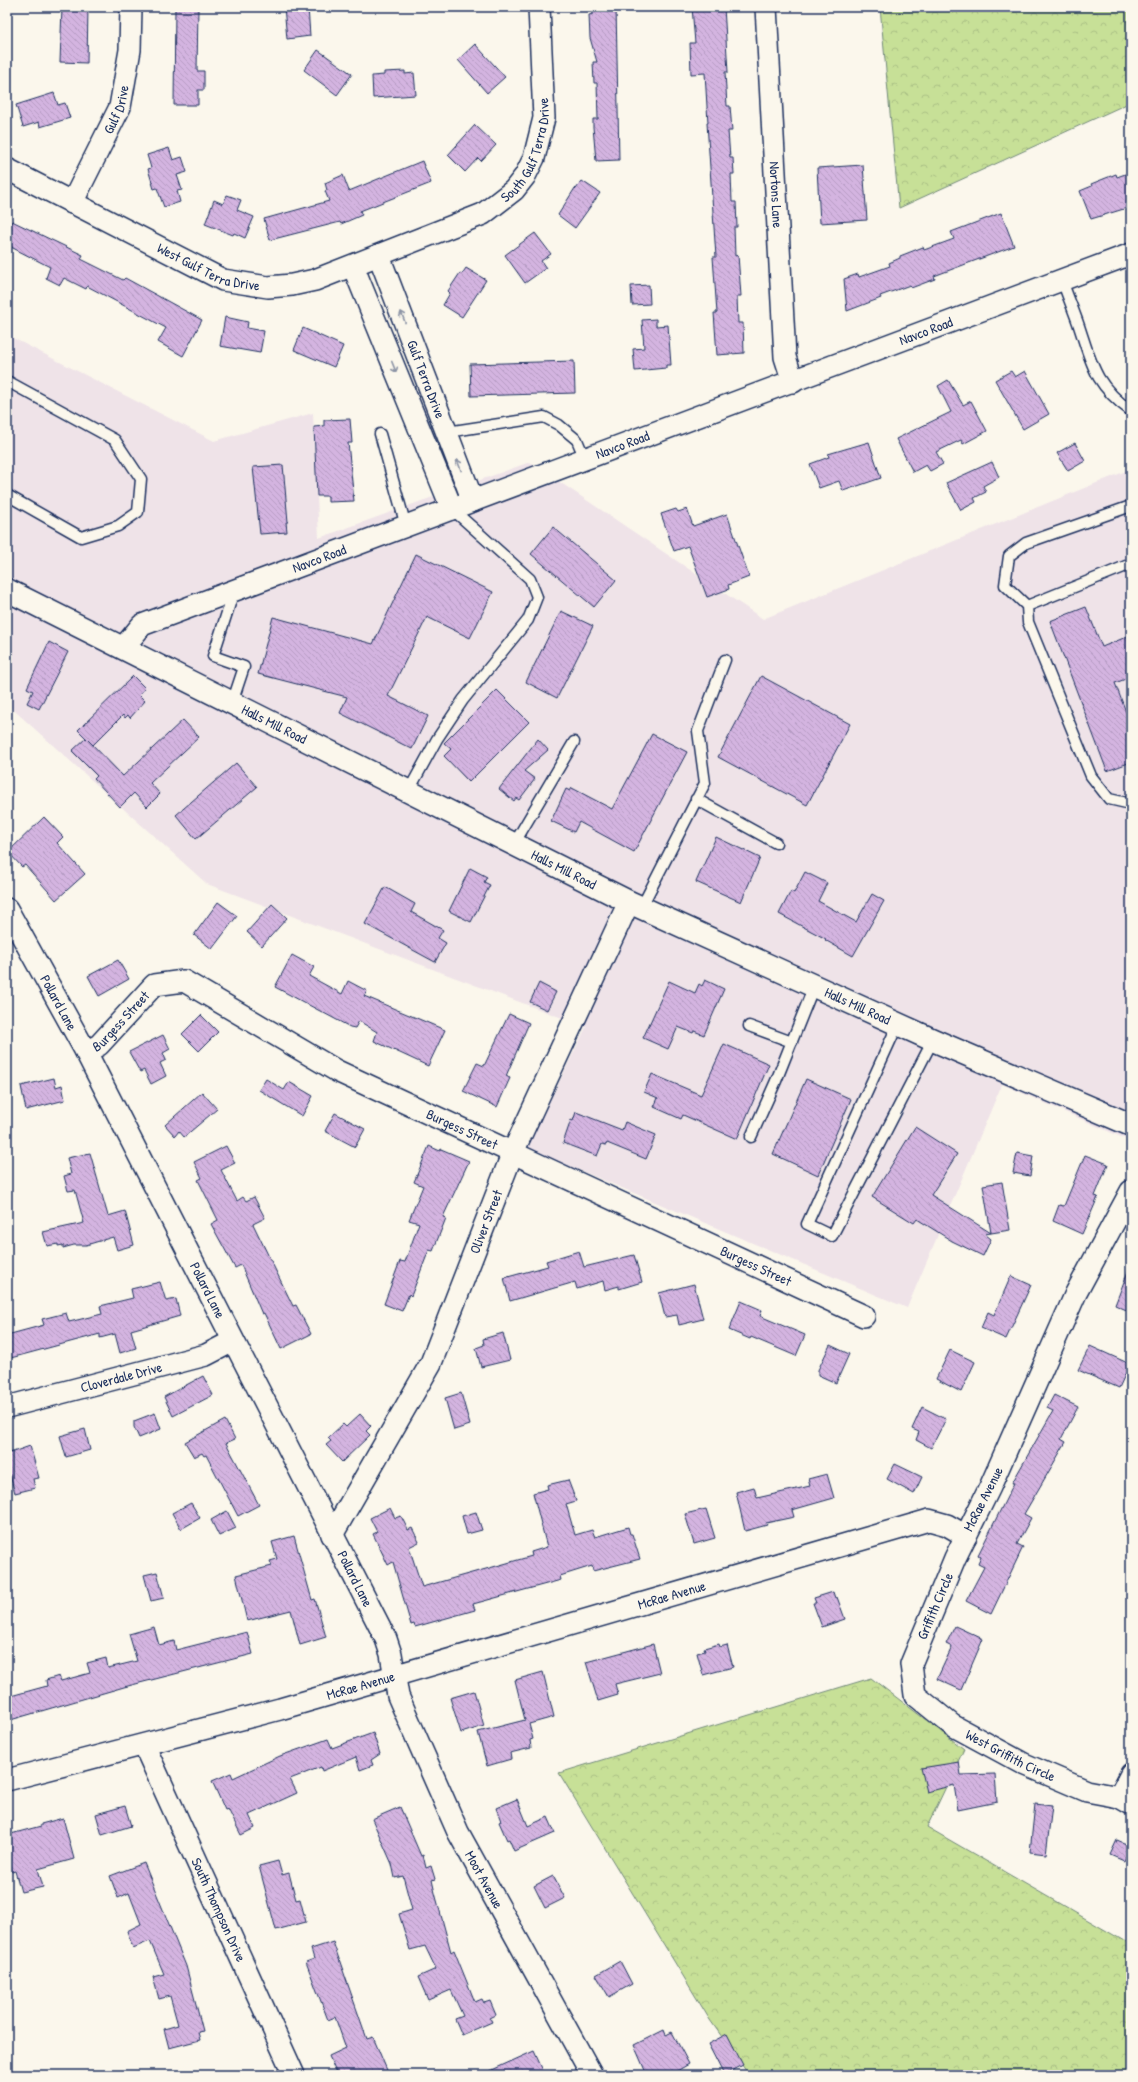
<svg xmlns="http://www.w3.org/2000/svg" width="1138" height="2082" font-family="'Patrick Hand',sans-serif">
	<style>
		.built { fill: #efe3e8 }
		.forest { fill: url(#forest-crowns); stroke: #71887a }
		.building { fill: url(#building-back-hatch); stroke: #1b2f5e }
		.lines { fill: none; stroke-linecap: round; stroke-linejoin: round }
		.lane-casing { stroke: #1b2f5e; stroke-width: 13 }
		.street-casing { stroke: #1b2f5e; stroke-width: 24 }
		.secondary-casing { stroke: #1b2f5e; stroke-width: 25 }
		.lane { stroke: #fbf7ec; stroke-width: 10 }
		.street { stroke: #fbf7ec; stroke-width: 21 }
		.secondary { stroke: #fbf7ec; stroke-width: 22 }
		.oneway { stroke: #8b93a5 }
		.labels { text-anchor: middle; stroke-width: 4; stroke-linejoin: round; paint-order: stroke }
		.street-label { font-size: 14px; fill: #1b2f5e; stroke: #fbf7ec }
	</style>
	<defs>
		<pattern id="forest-crowns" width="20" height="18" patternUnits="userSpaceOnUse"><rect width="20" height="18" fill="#c7e097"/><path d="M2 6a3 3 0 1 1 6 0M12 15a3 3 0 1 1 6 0" fill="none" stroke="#aac085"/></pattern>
		<pattern id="building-back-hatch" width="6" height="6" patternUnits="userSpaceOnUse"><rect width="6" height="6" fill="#d4b4e0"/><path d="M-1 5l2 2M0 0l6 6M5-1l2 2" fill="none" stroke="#b59bc3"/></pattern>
	</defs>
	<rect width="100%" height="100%" fill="#fbf7ec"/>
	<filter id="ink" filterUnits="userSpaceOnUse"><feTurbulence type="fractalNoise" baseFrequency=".025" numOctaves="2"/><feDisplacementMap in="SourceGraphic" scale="8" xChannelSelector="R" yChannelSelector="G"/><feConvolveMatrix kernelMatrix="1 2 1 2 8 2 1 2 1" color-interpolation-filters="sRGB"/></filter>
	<g filter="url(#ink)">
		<path class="built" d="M7 335 214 441 313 413 319 538 530 462 763 619 1131 469 1130 1141 1002 1084 907 1308 527 1148 586 1027 207 884 7 704Z"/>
		<path class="forest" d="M880 7H1131V102L899 208Z
			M871 1678 964 1749 927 1827 1131 1945V2075H749L710 2020 559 1773Z"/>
		<path class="building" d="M62 7H88L87 63 60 62Z
			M175 7H198L197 71H204V90H198V105H174Z
			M284 7H308L310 36 287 39Z
			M593 7H616L619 160 596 161 593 127V119H598L597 83H594L593 62H597L590 38 589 15 593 14Z
			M692 7H724L728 72H725L727 106H730L732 131H728L730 158H733L734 174H731L732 202H736L737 227H734L735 256 738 255 741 296H737L738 323H743L744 353 717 355 714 313H717L713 257H716L707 123H708L705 73 691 74 690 43H695Z
			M475 44 505 77 487 93 458 60Z
			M318 50 352 74 337 95 304 70Z
			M405 71V74L414 73 416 95 373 98 372 76 384 75V72Z
			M54 93 58 105 65 103 70 118 40 127 39 122 23 127 16 105Z
			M475 125 496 145 481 161 478 158 465 172 448 155Z
			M169 148 173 160 182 157 187 172 177 175 182 190 177 191 180 202 164 207 157 188 154 189 148 169 151 168 147 155Z
			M422 161 431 183 360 211 362 215 341 224 340 222 270 240 264 219 329 201 325 191 327 190 325 183 343 175 349 191Z
			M863 165 867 220 820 223 817 168Z
			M1128 173 1131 181V202L1126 204 1127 208 1091 219 1080 191 1092 186 1091 184 1116 174 1117 177Z
			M582 181 600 193 575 228 558 215 575 188 576 189Z
			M227 195 241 200 237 210 254 217 245 238 234 233 233 235 205 224 214 200 223 204Z
			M1001 213 1014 246 934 276 935 279 911 288 910 285 880 296 881 298 847 311 844 279 858 274 859 277 890 266 889 263 900 258V256L923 247 924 250 954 239 951 232Z
			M12 221 83 255 81 259 123 280 125 278 202 320 183 356 158 342 166 328 87 286 86 289 64 278 60 285 46 278 50 267 7 245V230Z
			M535 233 551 254 541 261 546 268 525 283 505 255Z
			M466 268 486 280 462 317 443 305 450 293 448 291 460 273 462 274Z
			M649 285 650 304 632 305 631 286Z
			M225 317 248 322 247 328 264 331 260 353 220 346Z
			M656 319V326L668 325 671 365H666V368L635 371 633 349 644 348 642 320Z
			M303 328 343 346 334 367 294 350Z
			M574 361 575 393 471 396 470 364Z
			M1011 371 1015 377 1025 371 1049 414 1023 429 995 380Z
			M948 380 963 405 971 401 987 431 963 444 961 440 936 452 943 464 930 471 926 465 913 472 896 439 951 412 938 386Z
			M350 419 352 443H348L354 501 328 502V496H317L314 427 324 426V420Z
			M869 442 881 478 843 491 839 481 819 488 810 464 829 457 828 454Z
			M1075 443 1085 461 1068 471 1057 453Z
			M992 462 999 477 983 486 986 492 974 498 976 502 961 510 946 483Z
			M283 465 288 522H286L287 532 260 534 253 467Z
			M676 509 678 512 687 509 693 526 727 514 749 577 728 585 729 589 707 597 688 546 674 551 661 514Z
			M553 527 616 580 594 607 531 554Z
			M416 554 493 592 470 638 427 617 388 696 428 716 412 749 340 713 347 697 258 674 273 617 373 644Z
			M1086 607 1102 647 1131 635V677L1115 683 1131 725V762L1107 771 1050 621Z
			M561 611 593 626 557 698 526 682Z
			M49 642 68 652 39 709 27 703 33 691 27 688Z
			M133 676 145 688 139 695 145 701 130 718 128 715 125 718 123 715 93 745 78 730Z
			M761 676 850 724 807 805 718 757Z
			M497 690 529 722 469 782 444 756 451 749 444 743Z
			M183 720 199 737 150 783 160 794 147 807 134 793 120 807 94 779 97 776 72 751 86 738 123 776Z
			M652 734 687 752 634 852 579 822 574 832 551 821 566 789 570 791 572 788 612 809Z
			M538 739 548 750 524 771 535 779 519 800 516 798 514 801 499 789Z
			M236 763 257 787 196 839 176 815Z
			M44 817 63 837 57 843 85 874 56 900 25 865 22 867 8 852Z
			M716 837 760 858 741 902 696 882Z
			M470 868 487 877 484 882 490 885 471 922 449 911Z
			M805 872 827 883 818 901 856 922 872 894 884 901 853 956 825 940 826 939 779 914 791 891 794 893Z
			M385 887 415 904 411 912 443 930 438 938 446 943 435 962 365 924Z
			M218 902 237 916 212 949 194 935Z
			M272 904 287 918 262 946 247 932Z
			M292 955 314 967 309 976 342 994 348 981 367 991 364 996 445 1030 428 1066 374 1041 377 1032 359 1021 355 1028 350 1027 275 987Z
			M118 960 129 979 99 996 88 976Z
			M705 980 724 989 704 1035 694 1031 693 1033 678 1027 668 1049 643 1038 669 981 695 993 699 984 702 986Z
			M539 983 556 992 547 1010 530 1002Z
			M509 1014 529 1023 506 1076 510 1078 497 1107 463 1091 477 1063 484 1066Z
			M201 1015 218 1032 199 1051 182 1034Z
			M163 1035 170 1049 163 1053 166 1060 160 1063 166 1076 151 1084 144 1070 140 1072 129 1052Z
			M724 1044 769 1064 737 1139 683 1115 681 1119 654 1107 658 1098 644 1092 652 1074 701 1095Z
			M54 1078 56 1087 62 1085 65 1100 26 1110 21 1086Z
			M266 1079 284 1090 289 1082 313 1096 302 1116 259 1090Z
			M806 1079 851 1099 818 1175 773 1154Z
			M202 1092 217 1109 184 1137 179 1131 175 1136 165 1125Z
			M576 1112 622 1130 625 1122 656 1135 646 1159 607 1143 606 1145 602 1144 597 1156 563 1143 571 1120 573 1121Z
			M335 1113 365 1129 355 1147 325 1131Z
			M915 1127 957 1154 931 1195 991 1233 983 1185 1002 1182 1010 1230 985 1234 991 1239 983 1256 952 1241 917 1219 914 1223 872 1197Z
			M226 1146 235 1163 221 1170 237 1201 243 1197 246 1201 254 1197 265 1218 253 1224 293 1306 296 1305 311 1334 281 1349 264 1313 262 1314 241 1265 235 1268 211 1224 218 1220 198 1180 202 1178 194 1162Z
			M429 1146 440 1151 441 1149 469 1161 443 1217 446 1218 433 1251 429 1250 411 1296 409 1294 402 1311 384 1304 400 1261 405 1262 419 1223 409 1220 423 1186 414 1182Z
			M90 1153 108 1216 125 1211 134 1245 117 1250 113 1237 86 1245H74L63 1248V1245L58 1246V1244L47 1246 43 1232 84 1223 75 1190 68 1191 64 1176 71 1174 67 1158Z
			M1017 1153 1033 1156 1030 1176 1013 1173Z
			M1085 1155 1108 1164 1095 1196 1098 1197 1082 1234 1053 1221 1059 1205 1064 1206Z
			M579 1251 584 1267 634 1255 642 1282 619 1289V1286L605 1290 603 1281 577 1289 575 1282 510 1301 504 1278 548 1266 546 1261Z
			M1130 1266H1131V1312L1115 1305Z
			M1011 1276 1031 1285 1006 1339 981 1328 988 1312 994 1315Z
			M160 1282 166 1301 176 1299 180 1316 131 1330 136 1348 120 1353 115 1334 100 1338V1334L7 1359V1335L44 1325 42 1319 66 1313 69 1322 102 1314 100 1306 133 1298 131 1289Z
			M694 1284 703 1319 679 1325 677 1315 665 1317 659 1293Z
			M741 1301 762 1310 760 1316 805 1335 796 1356 751 1337 750 1339 729 1330Z
			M503 1333 510 1360 481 1367 476 1348 484 1345 483 1339Z
			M830 1345 849 1354 836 1383 818 1375V1370Z
			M1090 1346 1130 1364 1119 1388 1078 1370Z
			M950 1350 975 1362 961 1392 936 1379Z
			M203 1376 213 1395 173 1416 164 1397Z
			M461 1393 470 1425 454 1430 445 1398Z
			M1054 1395 1078 1407 1061 1439 1066 1442 1024 1514 1031 1518 1017 1544 1023 1547 991 1614 966 1601 984 1567 978 1564 981 1557 978 1555 1014 1483H1012L1053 1411 1047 1408Z
			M922 1407 946 1419 931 1448 916 1440 919 1432 912 1429Z
			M155 1413 161 1429 139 1438 134 1427V1421Z
			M360 1414 371 1426 366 1431 370 1435 342 1462 326 1445 331 1441 328 1438 343 1424 346 1427Z
			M225 1420 235 1439 226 1443 259 1505 238 1516 206 1455 204 1456 202 1453 194 1457 185 1442Z
			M85 1429 90 1450 66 1457 60 1436Z
			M30 1446 39 1478 33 1479 35 1488 15 1493 7 1465V1454Z
			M895 1464 922 1477 914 1494 887 1479Z
			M827 1474 834 1498 792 1510 794 1517 766 1523 767 1525 745 1531 736 1492 754 1487 757 1498 810 1486 808 1479Z
			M568 1480 576 1501 566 1504 575 1535 592 1530 595 1537 628 1527 630 1534H632L640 1559 593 1571 592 1566 560 1576 561 1580 473 1604 475 1610 415 1627 414 1624 411 1625 393 1562 388 1565 373 1534 377 1532 370 1518 390 1508 395 1518 401 1516 408 1530 412 1528 419 1542 409 1547 422 1587 532 1556 531 1552 547 1547 533 1493 548 1489 547 1485Z
			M191 1503 200 1518 181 1529 172 1513Z
			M706 1509 715 1538 694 1544 685 1514Z
			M227 1511 236 1528 219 1536 211 1520Z
			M476 1512 482 1530 467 1534 462 1516Z
			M294 1536 312 1600 315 1599 326 1637 300 1645 291 1610 247 1621 236 1575 272 1566 270 1561 277 1559 272 1542Z
			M157 1572 164 1598 151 1601 144 1575Z
			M833 1592 835 1598 837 1597 845 1619 822 1627 813 1603H816L814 1598Z
			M955 1626 983 1639 961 1690 937 1679 952 1647 946 1644Z
			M154 1627 159 1645 174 1641 176 1650 247 1632 253 1654 124 1687 7 1721V1697L47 1686 46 1680 59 1676 61 1681 90 1673 87 1663 106 1658 108 1668 137 1661 129 1634Z
			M653 1644 660 1673 615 1684 618 1695 598 1701 586 1662Z
			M719 1644 720 1647 727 1645 733 1667 703 1675 697 1653 705 1651 704 1648Z
			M543 1672 554 1717 529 1724 533 1739 530 1740 531 1748 510 1753 511 1759 487 1766 478 1732 525 1720 515 1680Z
			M474 1691 484 1726 461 1733 450 1698Z
			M373 1733 380 1754 371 1760 373 1765 360 1770 356 1757 322 1771 321 1767 290 1779 297 1793 249 1815 255 1828 241 1835 228 1809 225 1810 212 1781 231 1773 233 1778 280 1756 328 1739 332 1748Z
			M959 1762 961 1775 995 1774 997 1802 958 1810 954 1785 927 1792 921 1768Z
			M517 1799 528 1826 548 1817 555 1833 514 1851 509 1839 507 1840 499 1822 501 1821 496 1808Z
			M1035 1804 1052 1806 1046 1854 1030 1852Z
			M125 1806 131 1826 102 1835 96 1814Z
			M400 1807 421 1856 423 1855 426 1868 431 1866 435 1879 432 1880 435 1893 451 1952 454 1950 475 2002 482 1999 484 2003 490 2001 496 2015 490 2018 492 2022 462 2035 455 2019 463 2016 451 1990 428 2000 418 1977 436 1969 425 1946 410 1950 399 1914 412 1910 403 1876 395 1878 392 1864 372 1819Z
			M63 1818 74 1859 38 1869 43 1887 21 1892 15 1871 12 1872 7 1850V1835L41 1826V1824Z
			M1117 1840 1131 1846 1124 1861 1110 1855Z
			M278 1861 282 1875 289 1873 296 1900 300 1899 306 1922 276 1930 259 1866Z
			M144 1863 186 1966 203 2031 198 2032 200 2040 169 2048 164 2029 178 2025 170 1996 159 1999 153 1977 164 1974 150 1941 133 1948 127 1931 141 1924 129 1893 118 1898 110 1876Z
			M553 1876 565 1898 545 1908 534 1886Z
			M333 1942 367 2039 373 2037 389 2075H337L329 2056 346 2048 335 2017 328 2020 306 1962 314 1959 311 1949Z
			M620 1961 632 1984 609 1997 596 1975Z
			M664 2030 666 2035 672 2032 689 2064 670 2075H647L634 2045Z
			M727 2034 743 2065 724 2075 708 2044Z
			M534 2051 545 2075H481Z"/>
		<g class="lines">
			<g class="lane-casing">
				<path id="lane" d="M1062 280C1067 295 1074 311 1079 326 1092 365 1095 385 1131 411
					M7 381 115 440 141 479 138 512 118 526 81 537 7 495
					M447 432 544 417 559 425 577 440 585 459
					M380 434 406 526
					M1131 506 1026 543 1009 556 1005 585 1027 606 1028 622 1091 776 1109 799 1131 804
					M1027 606 1131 564
					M232 703 244 667 213 656 234 591
					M408 792 437 739 463 700 528 620 537 597 530 579 452 509
					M696 799 776 843
					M514 844 574 742
					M641 908 705 783 698 731 725 660
					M898 1024 807 1224 832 1236 933 1040
					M749 1026 792 1042
					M751 1137 776 1081 814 986"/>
			</g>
			<g class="street-casing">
				<g id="street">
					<path id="s1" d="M766 7 785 357 793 382"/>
					<path id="s2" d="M7 169 223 280 268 287 292 285 315 280 483 214 514 190 525 176 534 158 544 118 539 7"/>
					<path id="s3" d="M72 203 120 107 130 50 131 7"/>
					<path id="s4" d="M379 256 473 501"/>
					<path d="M353 266 452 509"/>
					<path id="s5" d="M123 648 142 625 1131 254"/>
					<path id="s6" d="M7 909 86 1052 386 1639 391 1654 398 1696 458 1832 592 2075"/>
					<path id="s7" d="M86 1052 99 1045 154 985 184 981 337 1071 864 1316"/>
					<path id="s8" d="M1131 1191 1076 1293 990 1487 955 1558 911 1664 915 1695 952 1725 1024 1764 1087 1791 1119 1797 1131 1804"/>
					<path id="s9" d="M7 1407 206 1355 233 1341"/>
					<path id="s10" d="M332 1535 431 1363 513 1152 629 902"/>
					<path id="s11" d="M144 1745 294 2075"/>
					<path id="s12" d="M7 1780 280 1709 929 1520 947 1525 966 1536"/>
					<path d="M1119 1797 1131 1774"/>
				</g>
			</g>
			<g class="secondary-casing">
				<g id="secondary">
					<path id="s13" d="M7 590 629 902 933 1040 1131 1125"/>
				</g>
			</g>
			<use href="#lane" class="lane"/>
			<use href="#street" class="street"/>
			<use href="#secondary" class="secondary"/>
		</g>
		<defs><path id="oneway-shaft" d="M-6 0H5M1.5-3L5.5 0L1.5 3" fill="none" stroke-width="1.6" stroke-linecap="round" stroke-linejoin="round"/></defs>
		<g class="oneway">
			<use href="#oneway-shaft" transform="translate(403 317) rotate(-111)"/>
			<use href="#oneway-shaft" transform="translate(394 367) rotate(68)"/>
			<use href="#oneway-shaft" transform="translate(459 465) rotate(-111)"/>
		</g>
	</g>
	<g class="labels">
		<g class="street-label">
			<text dy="5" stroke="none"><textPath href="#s3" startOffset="104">Gulf Drive</textPath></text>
			<text dy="5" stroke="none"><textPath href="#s2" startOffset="598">South Gulf Terra Drive</textPath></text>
			<text dy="5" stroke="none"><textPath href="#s1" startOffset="188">Nortons Lane</textPath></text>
			<text dy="5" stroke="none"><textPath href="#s2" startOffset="225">West Gulf Terra Drive</textPath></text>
			<text dy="5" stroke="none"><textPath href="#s5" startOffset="867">Navco Road</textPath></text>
			<text dy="5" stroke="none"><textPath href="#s4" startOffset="132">Gulf Terra Drive</textPath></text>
			<text dy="5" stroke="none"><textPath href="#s5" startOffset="543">Navco Road</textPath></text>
			<text dy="5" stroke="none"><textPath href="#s5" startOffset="219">Navco Road</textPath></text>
			<text dy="5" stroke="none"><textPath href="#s13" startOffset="299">Halls Mill Road</textPath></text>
			<text dy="5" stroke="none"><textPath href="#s13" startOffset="623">Halls Mill Road</textPath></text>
			<text dy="5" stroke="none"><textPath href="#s6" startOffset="107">Pollard Lane</textPath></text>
			<text dy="5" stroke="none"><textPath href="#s13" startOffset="947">Halls Mill Road</textPath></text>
			<text dy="5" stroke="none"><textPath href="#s7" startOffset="47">Burgess Street</textPath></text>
			<text dy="5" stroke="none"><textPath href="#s7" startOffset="442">Burgess Street</textPath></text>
			<text dy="5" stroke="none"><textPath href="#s10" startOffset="350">Oliver Street</textPath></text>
			<text dy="5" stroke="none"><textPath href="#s7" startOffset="766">Burgess Street</textPath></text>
			<text dy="5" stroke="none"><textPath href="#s6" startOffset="431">Pollard Lane</textPath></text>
			<text dy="5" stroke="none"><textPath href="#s9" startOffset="118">Cloverdale Drive</textPath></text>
			<text transform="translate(983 1499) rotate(-63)" y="5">McRae Avenue</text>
			<text dy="5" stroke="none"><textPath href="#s6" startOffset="755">Pollard Lane</textPath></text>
			<text dy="5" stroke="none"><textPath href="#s12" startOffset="690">McRae Avenue</textPath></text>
			<text transform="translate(935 1606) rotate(-67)" y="5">Griffith Circle</text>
			<text dy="5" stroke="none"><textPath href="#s12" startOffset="366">McRae Avenue</textPath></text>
			<text dy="5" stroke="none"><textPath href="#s8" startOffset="667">West Griffith Circle</textPath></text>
			<text dy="5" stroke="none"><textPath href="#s6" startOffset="1084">Moot Avenue</textPath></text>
			<text dy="5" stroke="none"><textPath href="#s11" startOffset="181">South Thompson Drive</textPath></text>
		</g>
	</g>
	<rect width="1138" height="2082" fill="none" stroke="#fbf7ec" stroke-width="24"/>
	<rect x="12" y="12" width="1114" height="2058" fill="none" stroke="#1b2f5e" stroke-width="1.5" filter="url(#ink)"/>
</svg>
